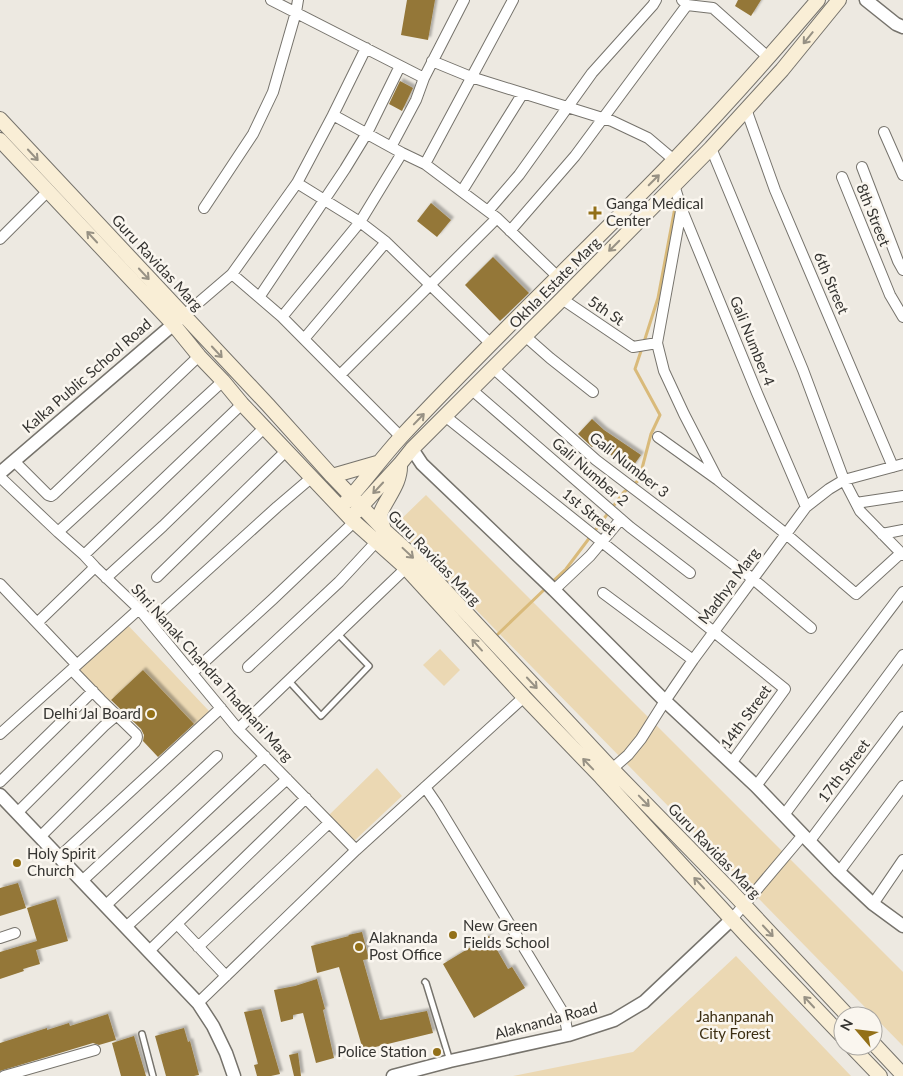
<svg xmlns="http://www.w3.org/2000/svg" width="903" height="1076" font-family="Lato,sans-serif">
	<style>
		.green { fill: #ebd8b3 }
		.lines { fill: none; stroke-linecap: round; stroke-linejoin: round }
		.stream { stroke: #d9ba7a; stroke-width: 3 }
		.building { fill: #947738; filter: url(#shadow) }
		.service-casing { stroke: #76736c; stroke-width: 8 }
		.minor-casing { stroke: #76736c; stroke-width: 12 }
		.tertiary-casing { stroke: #76736c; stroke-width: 15 }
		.secondary-casing { stroke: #76736c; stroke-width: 16 }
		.service { stroke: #fff; stroke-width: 5 }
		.minor { stroke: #fff; stroke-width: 10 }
		.tertiary { stroke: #fff; stroke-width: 12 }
		.secondary { stroke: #f9eed6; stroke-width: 14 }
		.oneway { stroke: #979184 }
		.poi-dot { fill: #937018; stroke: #faf6ef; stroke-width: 2 }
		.labels { text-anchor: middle; stroke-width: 5; stroke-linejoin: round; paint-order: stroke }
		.poi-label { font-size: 15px; fill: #353431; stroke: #faf6ef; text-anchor: start }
		.street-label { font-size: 15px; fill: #353431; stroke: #faf6ef }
		.park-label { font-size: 15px; fill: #3c2e12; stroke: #faf6ef }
	</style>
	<defs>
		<filter id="shadow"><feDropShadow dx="3" dy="-3" stdDeviation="1" flood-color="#0004"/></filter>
	</defs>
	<rect width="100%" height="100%" fill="#ede9e1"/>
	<path class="green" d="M426 495 903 972V1046L394 526Z
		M124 621 209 711 194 725 143 670 108 703 75 668Z
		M440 649 460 670 444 686 423 665Z
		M377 768 402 796 353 842 328 816Z
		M736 956 851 1076H513L633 1052Z"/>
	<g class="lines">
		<path class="stream" d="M644 342 658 298 676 202
			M551 583 566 569 624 492 639 480 651 434 660 415 635 369 642 348
			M497 635 547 587"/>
	</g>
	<path class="building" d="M407 0H435L428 40 401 35Z
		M738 0H761L751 16 735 6Z
		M400 81 413 88 402 111 389 104Z
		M431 203 451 220 437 237 417 221Z
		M493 257 529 293 500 321 465 285Z
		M592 419 604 430 641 455 631 469 595 444 592 447 578 434Z
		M143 670 194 724 158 757 143 741 144 735 141 729 111 700Z
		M18 883 26 908 0 916V888Z
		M56 899 68 941 36 950 40 964 23 969 24 971 0 979V952L37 941 27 908Z
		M362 932 369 959 363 960 380 1020 427 1011 433 1033 363 1050 339 967 317 973 311 946 349 936 348 935Z
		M489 936 508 969 512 967 525 988 474 1018 443 964Z
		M317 979 325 1009 323 1010 334 1058 316 1063 303 1013 293 1015V1019L281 1022 274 990 295 986Z
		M261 1009 280 1074 271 1076H257L254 1065 258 1064 244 1012Z
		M108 1014 116 1040 99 1045 93 1043 0 1071V1043L47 1028V1030L69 1023 70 1026Z
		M184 1028 188 1042 190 1041 199 1075 194 1076H166L155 1036Z
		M134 1036 146 1076H121L112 1043Z
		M298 1053 301 1076H294L289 1055Z"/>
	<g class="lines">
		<g class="service-casing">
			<path id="service" d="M288 680 321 716 369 666 338 634
				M425 982 426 983 450 1061
				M142 1034 153 1076"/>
		</g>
		<g class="minor-casing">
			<path id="minor" d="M271 0 424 78 464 0
				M682 0 687 5 713 8 769 58
				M432 61 471 77 612 121 648 138 674 160
				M746 109 775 190 893 467
				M333 115 366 48
				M884 132 903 175
				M391 147 416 100 424 78
				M711 148 803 370 844 480 860 511 903 555
				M425 164 513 0
				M862 167 898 261 903 270
				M842 177 890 295 903 317
				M297 183 360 222 386 242 491 344
				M674 185 682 210 757 393 806 507
				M462 191 523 93
				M204 208 253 134 273 92 296 12 298 0
				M488 211 519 175 592 73 653 5 656 0
				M681 211 657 343 664 371 684 414 717 478
				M510 231 575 156 687 5
				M0 239 48 191
				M232 274 282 317 401 437
				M260 296 345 169 367 133 400 66
				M562 299 633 347 657 343
				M183 316 232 274 297 183 333 115 402 153 425 164 497 218 558 277
				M282 317 360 222 402 153
				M525 336 550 358 593 392
				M304 339 386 242
				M493 368 596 460 753 579 811 628
				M340 375 497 218
				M472 390 630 527 690 573
				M445 416 785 689 732 762
				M658 437 718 480 786 534 856 594 901 553
				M14 461 48 495 51 496 54 494 199 356
				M0 477 58 532 84 555 95 567 139 609 238 729 356 850
				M856 503 903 496
				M58 532 223 381
				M882 534 903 530
				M84 555 242 404
				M157 577 286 451
				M106 578 163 526 264 428
				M0 584 77 665
				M554 590 590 556 621 519
				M603 593 693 660
				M150 622 277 507 311 478
				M37 623 95 567
				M248 667 339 582 376 542
				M192 673 273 599 354 522
				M238 729 406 568
				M0 734 139 609
				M612 769 628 755 641 739 665 701 693 660 806 507 829 489 844 480 903 464
				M0 782 93 691
				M756 786 903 592
				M425 787 438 806 564 1014 568 1035
				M17 813 104 726 117 715
				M784 815 903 655
				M40 837 135 742C137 739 138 737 136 734L101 700 72 670
				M809 842 903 717
				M59 857 221 708
				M839 872 903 786
				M82 881 217 756
				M873 904 903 860
				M105 906 265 756
				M732 919 803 835
				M177 924 226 976
				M126 927 287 779
				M0 938 15 933
				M198 947 329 823
				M149 951 306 798
				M198 1003 356 850 524 697
				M4 1076 95 1050"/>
		</g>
		<g class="tertiary-casing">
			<path id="tertiary" d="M866 0 896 24 903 27
				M412 449 422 464 554 590 665 701 756 786 803 835 839 872 873 904 903 926
				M0 473 183 316
				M0 795 198 1003 213 1026 226 1053 234 1076
				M393 1076 450 1061 568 1035 614 1020 644 1002 732 919"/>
		</g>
		<g class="secondary-casing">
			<path id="secondary" d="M0 119 268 405 332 476 384 530 414 557 612 769 731 891 848 1016
				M0 140 173 324 199 356 223 381 242 404 350 518 406 568 524 697 601 777 746 935 843 1037
				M332 476 377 463
				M346 502C365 481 381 459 400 438 488 343 583 254 674 160 724 108 771 55 818 0
				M356 512 400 464 412 449 562 299 711 148 782 70 839 0
				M384 530 380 516 381 512C388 496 401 483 400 464
				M873 1043 903 1075
				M851 1046 880 1076"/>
		</g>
		<use href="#service" class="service"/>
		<use href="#minor" class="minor"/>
		<use href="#tertiary" class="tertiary"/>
		<use href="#secondary" class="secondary"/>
	</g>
	<defs><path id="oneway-shaft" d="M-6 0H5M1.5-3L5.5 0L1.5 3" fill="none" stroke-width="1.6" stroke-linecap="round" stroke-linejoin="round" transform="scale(1.25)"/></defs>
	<g class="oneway">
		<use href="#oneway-shaft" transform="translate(808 38) rotate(129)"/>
		<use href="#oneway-shaft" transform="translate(33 155) rotate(47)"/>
		<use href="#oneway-shaft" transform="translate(654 180) rotate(-45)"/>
		<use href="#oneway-shaft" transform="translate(92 237) rotate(-133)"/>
		<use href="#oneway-shaft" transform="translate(614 246) rotate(135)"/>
		<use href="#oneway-shaft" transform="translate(144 274) rotate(47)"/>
		<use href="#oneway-shaft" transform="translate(217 352) rotate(47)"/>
		<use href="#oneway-shaft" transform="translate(419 419) rotate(-46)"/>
		<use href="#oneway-shaft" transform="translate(378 488) rotate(133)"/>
		<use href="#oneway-shaft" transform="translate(408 553) rotate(43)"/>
		<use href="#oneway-shaft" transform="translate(477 645) rotate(-132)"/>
		<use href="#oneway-shaft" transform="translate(532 683) rotate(47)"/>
		<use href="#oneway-shaft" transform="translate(588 764) rotate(-134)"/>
		<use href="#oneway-shaft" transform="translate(644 801) rotate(46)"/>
		<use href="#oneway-shaft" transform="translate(699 883) rotate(-133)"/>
		<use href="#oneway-shaft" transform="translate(768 931) rotate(47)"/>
		<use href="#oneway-shaft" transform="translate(809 1002) rotate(-133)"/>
	</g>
	<g class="poi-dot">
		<path d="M592.5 205.5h5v5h5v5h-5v5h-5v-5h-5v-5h5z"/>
		<circle cx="151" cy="714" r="5"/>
		<circle cx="17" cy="863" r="5"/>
		<circle cx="453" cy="935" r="5"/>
		<circle cx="359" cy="947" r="5"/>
		<circle cx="437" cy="1052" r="5"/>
	</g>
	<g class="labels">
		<g class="poi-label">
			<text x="606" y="209">Ganga Medical<tspan x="606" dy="17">Center</tspan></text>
			<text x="141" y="719" text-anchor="end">Delhi Jal Board</text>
			<text x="27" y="859">Holy Spirit<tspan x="27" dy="17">Church</tspan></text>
			<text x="463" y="931">New Green<tspan x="463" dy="17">Fields School</tspan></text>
			<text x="369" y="943">Alaknanda<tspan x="369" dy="17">Post Office</tspan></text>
			<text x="427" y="1057" text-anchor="end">Police Station</text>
		</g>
		<g class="street-label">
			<text transform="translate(873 215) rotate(68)" y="5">8th Street</text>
			<text transform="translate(157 263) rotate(47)" y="5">Guru Ravidas Marg</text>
			<text transform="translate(555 283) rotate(-45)" y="5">Okhla Estate Marg</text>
			<text transform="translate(831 283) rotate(67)" y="5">6th Street</text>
			<text transform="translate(606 311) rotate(34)" y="5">5th St</text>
			<text transform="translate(752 341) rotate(68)" y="5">Gali Number 4</text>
			<text transform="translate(87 376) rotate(-41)" y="5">Kalka Public School Road</text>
			<text transform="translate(629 465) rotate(38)" y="5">Gali Number 3</text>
			<text transform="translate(590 472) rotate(41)" y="5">Gali Number 2</text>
			<text transform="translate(589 512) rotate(39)" y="5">1st Street</text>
			<text transform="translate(434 558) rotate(46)" y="5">Guru Ravidas Marg</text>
			<text transform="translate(729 586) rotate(-53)" y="5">Madhya Marg</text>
			<text transform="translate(212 673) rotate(48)" y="5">Shri Nanak Chandra Thadhani Marg</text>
			<text transform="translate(746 717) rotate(-54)" y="5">14th Street</text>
			<text transform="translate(844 771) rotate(-53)" y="5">17th Street</text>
			<text transform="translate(714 851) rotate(46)" y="5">Guru Ravidas Marg</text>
			<text transform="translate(546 1021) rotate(-15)" y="5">Alaknanda Road</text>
		</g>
		<g class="park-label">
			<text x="735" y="1022">Jahanpanah<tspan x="735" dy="17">City Forest</tspan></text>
		</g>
	</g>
	<g transform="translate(858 1031) rotate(298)"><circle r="24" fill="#faf6ef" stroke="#aba8a3"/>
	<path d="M0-4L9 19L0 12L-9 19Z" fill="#937018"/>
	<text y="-8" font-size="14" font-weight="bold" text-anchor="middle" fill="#353431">N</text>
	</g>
</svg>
